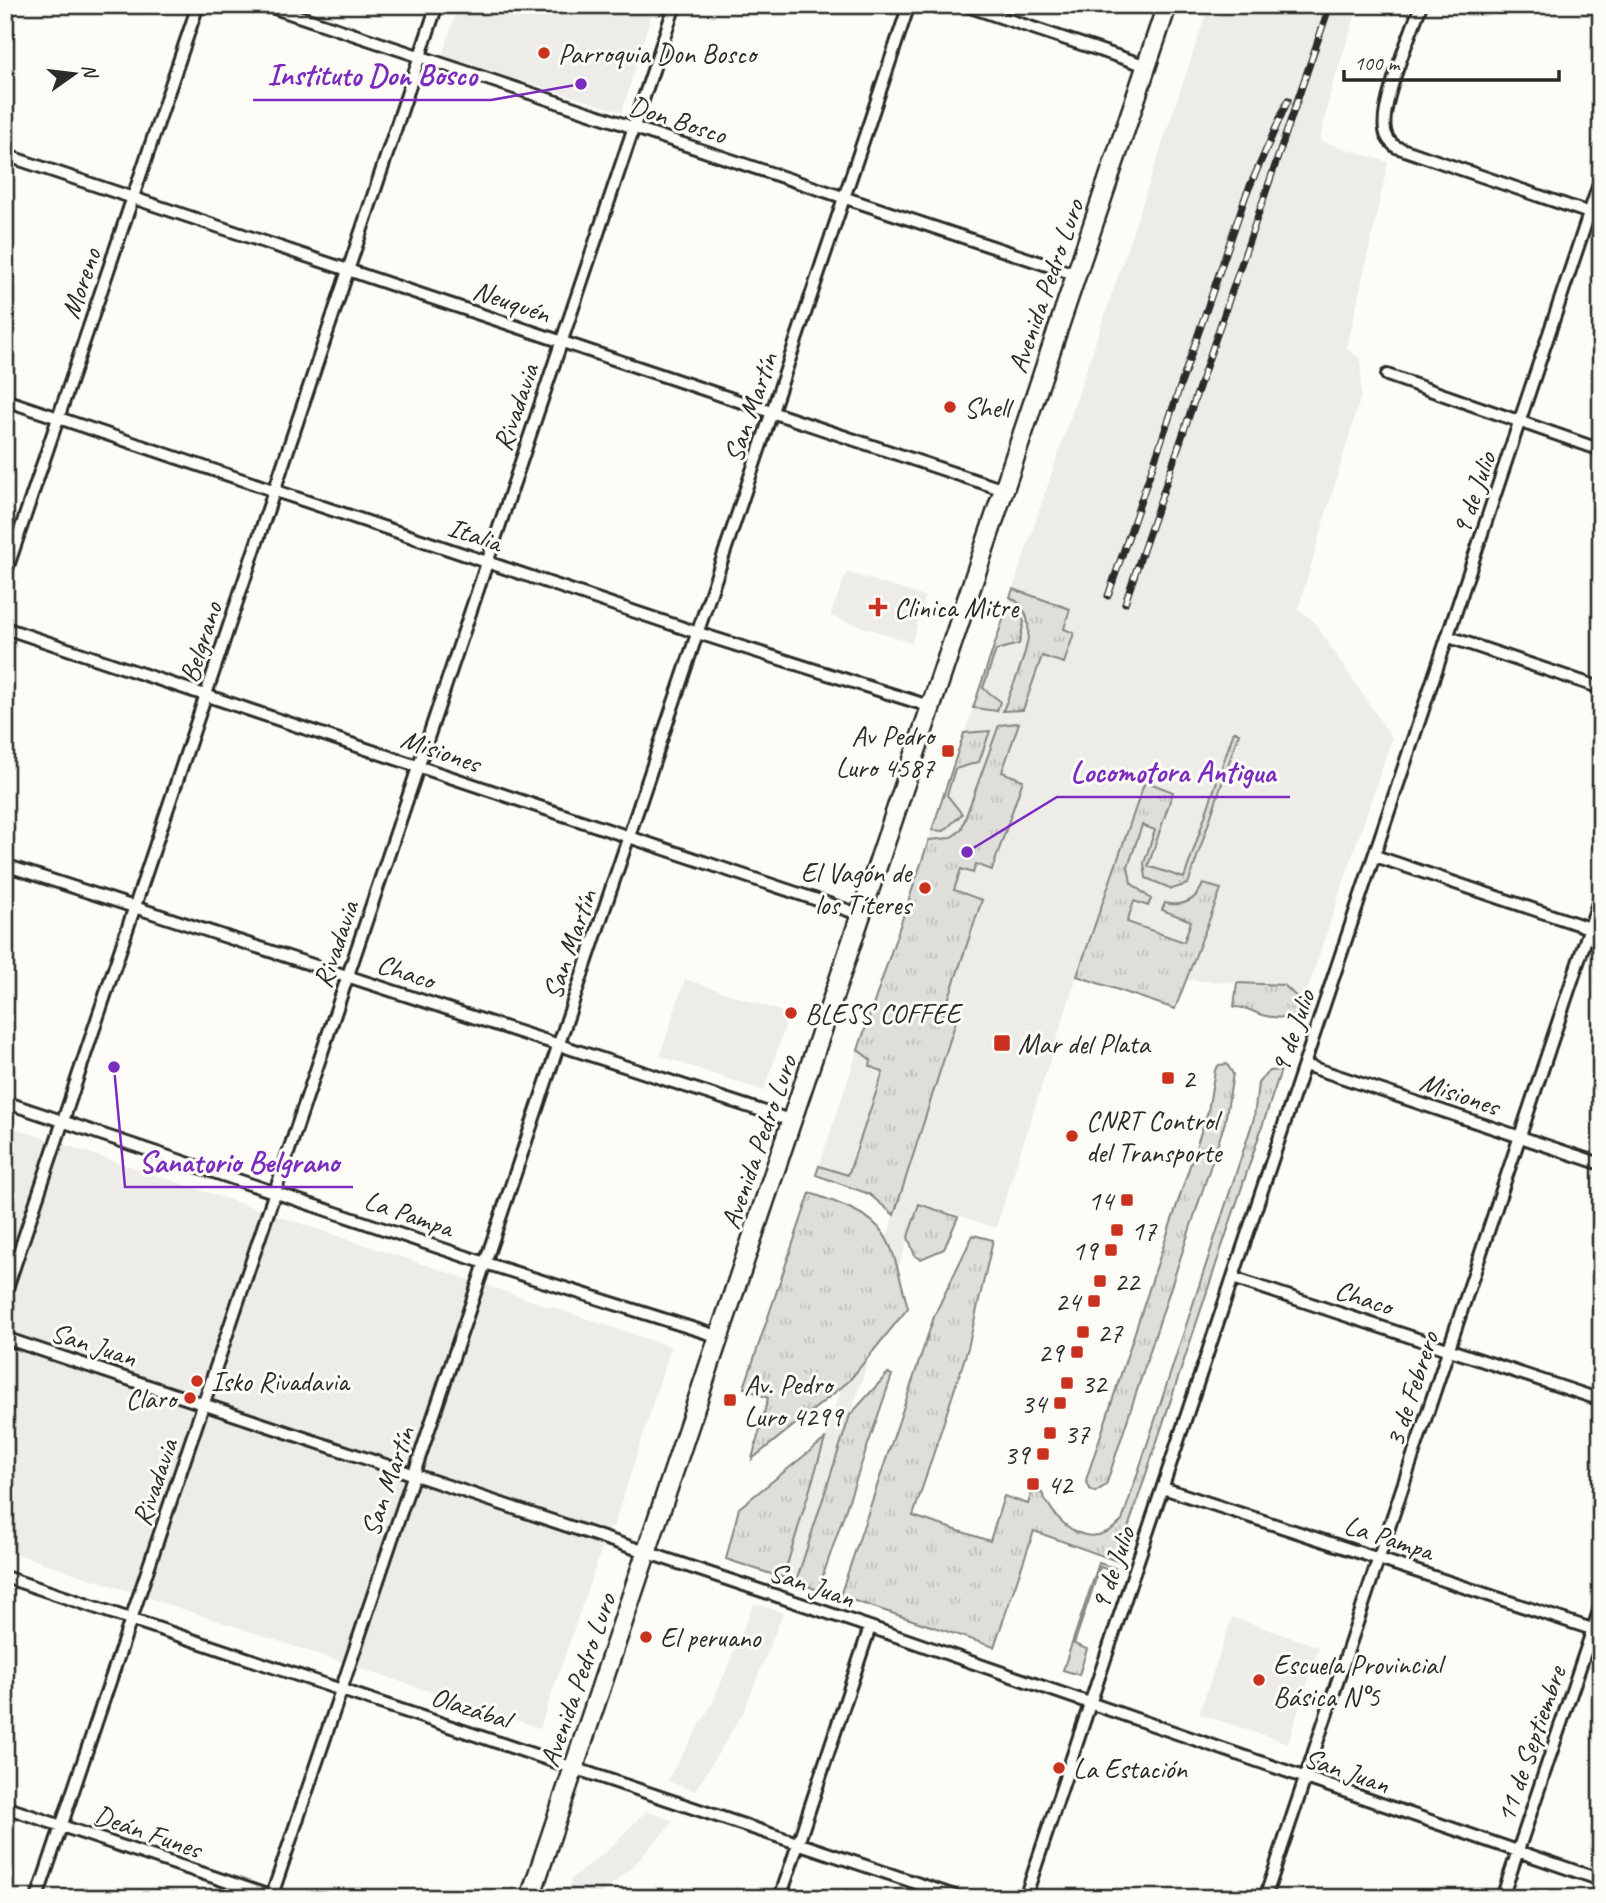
<svg xmlns="http://www.w3.org/2000/svg" width="1606" height="1903" font-family="Caveat,sans-serif">
	<style>
		.built { fill: #edece8 }
		.grass { fill: url(#grass-tufts); stroke: #858482; stroke-width: 2 }
		.lines { fill: none; stroke-linecap: round; stroke-linejoin: round }
		.street-casing { stroke: #2b2b2b; stroke-width: 16 }
		.primary-casing { stroke: #2b2b2b; stroke-width: 23 }
		.street { stroke: #fdfcf7; stroke-width: 10 }
		.primary { stroke: #fdfcf7; stroke-width: 18 }
		.rail-casing { stroke: #2b2b2b; stroke-width: 7 }
		.rail { stroke: #fdfcf7; stroke-width: 4.5; stroke-dasharray: 13; stroke-linecap: butt }
		.poi-dot { fill: #c8321e; stroke: #fdfcf7; stroke-width: 2.5 }
		.labels { text-anchor: middle; stroke-width: 6; stroke-linejoin: round; paint-order: stroke }
		.poi-label { font-size: 28px; fill: #2b2b2b; stroke: #fdfcf7; text-anchor: start }
		.street-label { font-size: 28px; fill: #2b2b2b; stroke: #fdfcf7 }
		.leader { fill: none; stroke: #7b2cbf; stroke-width: 2.5 }
		.callout-dot { fill: #7b2cbf; stroke: #fdfcf7; stroke-width: 2.5 }
		.callout-label { font-size: 30px; text-anchor: middle; font-weight: bold; fill: #7b2cbf; stroke: #fdfcf7; stroke-width: 6; stroke-linejoin: round; paint-order: stroke }
	</style>
	<defs>
		<pattern id="grass-tufts" width="24" height="20" patternUnits="userSpaceOnUse" patternTransform="scale(1.75)"><rect width="24" height="20" fill="#dfdeda"/><path d="M3 7l-1-3M5 7V3M7 7l1-3M15 17l-1-3M17 17v-4M19 17l1-3" fill="none" stroke="#c0bfbb"/></pattern>
	</defs>
	<rect width="100%" height="100%" fill="#fdfcf7"/>
	<filter id="ink" filterUnits="userSpaceOnUse"><feTurbulence type="fractalNoise" baseFrequency=".0143" numOctaves="2"/><feDisplacementMap in="SourceGraphic" scale="14" xChannelSelector="R" yChannelSelector="G"/><feConvolveMatrix kernelMatrix="1 2 1 2 8 2 1 2 1" color-interpolation-filters="sRGB"/></filter>
	<g filter="url(#ink)">
		<path class="built" d="M458 5H654L622 112 442 56Z
			M1209 5H1359L1331 90 1320 141 1388 162 1347 349 1361 359V396L1298 609 1314 622 1392 738 1303 1003 1284 985 1187 980 1175 1009 1077 976 996 1228 920 1202 796 1582 783 1578 900 1194 819 1166Z
			M847 572 925 597 912 643 830 616Z
			M685 979 789 1014 764 1091 660 1056Z
			M5 1125 671 1347 613 1528 609 1527 540 1728 5 1550Z
			M754 1603 783 1613 744 1711 695 1791 667 1781 713 1702Z
			M1232 1617 1319 1647 1288 1743 1199 1714Z
			M646 1811 674 1821 635 1864 596 1898H565L571 1879 606 1852Z"/>
		<path class="grass" d="M1013 589 1070 609 1064 629 1074 633 1064 663 1042 656 1023 710 1003 711C1014 679 1050 618 1010 597Z
			M1008 605 1017 610 1024 622 1019 644 996 650 983 688 1000 701 997 711 973 708Z
			M1019 723 1002 772 1023 780 992 870 976 864 973 873 961 869 954 890 982 900 943 1015 956 1021 894 1215 869 1194 816 1175 819 1166 848 1175 883 1072 870 1066 871 1060 858 1050 929 840 950 838 961 830 999 725Z
			M990 731 979 762 955 769 947 795 962 814 944 831 932 830 964 733Z
			M1234 731 1239 733 1188 884 1172 889 1146 878 1144 863 1155 830 1142 825 1128 867 1131 883 1151 899 1148 906 1134 901 1127 922 1184 942 1191 921 1162 910 1165 903C1183 907 1196 901 1203 884L1221 889 1175 1009 1077 976 1145 781 1173 792 1148 866 1184 878Z
			M1237 983 1284 985 1303 1003 1299 1016C1287 1017 1274 1019 1262 1015 1251 1011 1247 1007 1234 1007Z
			M1227 1064 1233 1074 1225 1122 1106 1485 1095 1492 1090 1489 1086 1480 1208 1111 1215 1070 1219 1065Z
			M1281 1070 1117 1561 1034 1531 994 1647 840 1596 935 1314 973 1235 993 1240 968 1348 913 1516 990 1541 1004 1496 1028 1504 1032 1491 1042 1493C1058 1525 1088 1554 1122 1521L1254 1118 1258 1083 1269 1071Z
			M810 1193C891 1221 887 1228 908 1308L849 1381 752 1459 768 1398 744 1388Z
			M919 1204 958 1217 944 1249 921 1259 915 1256 908 1237Z
			M888 1373 892 1375 818 1590 796 1582 850 1415Z
			M825 1439 783 1578 726 1559 739 1508Z
			M1099 1563 1115 1568 1113 1571 1100 1567 1074 1644 1087 1649 1079 1675 1063 1670Z"/>
		<g class="lines">
			<g class="street-casing">
				<path id="street" d="M265 5 1077 275
					M964 5 1147 66
					M1421 5C1411 34 1380 104 1385 130 1386 138 1390 142 1396 147L1601 217
					M5 155 1004 490
					M1387 375 1601 450
					M5 400 698 633 932 707
					M5 575 198 5
					M5 628 862 915
					M1449 637 1601 688
					M1375 856 1601 932
					M5 865 793 1121
					M1305 1065 1601 1164
					M5 1102 485 1263 720 1337
					M1233 1278 1601 1400
					M5 1294 437 5
					M5 1338 870 1627 1601 1880
					M1163 1488 1601 1632
					M5 1577 961 1898
					M5 1807 276 1898
					M37 1898 675 5
					M271 1898 909 5
					M780 1898 870 1627
					M1025 1898 1601 178
					M1265 1898 1601 894
					M1502 1898 1601 1605"/>
			</g>
			<g class="primary-casing">
				<path id="primary" d="M530 1898 1167 5"/>
			</g>
			<use href="#street" class="street"/>
			<use href="#primary" class="primary"/>
			<g class="rail-casing">
				<path id="rail" d="M1108 596 1246 195 1288 100
					M1125 603 1330 5"/>
			</g>
			<use href="#rail" class="rail"/>
		</g>
	</g>
	<g class="poi-dot">
		<circle cx="544" cy="53" r="7"/>
		<circle cx="950" cy="407" r="7"/>
		<path d="M874.5 596.5h7v7h7v7h-7v7h-7v-7h-7v-7h7z"/>
		<rect x="941" y="744" width="14" height="14" rx="3.5"/>
		<circle cx="925" cy="888" r="7"/>
		<circle cx="791" cy="1013" r="7"/>
		<rect x="993" y="1034" width="18" height="18" rx="3.5"/>
		<rect x="1161" y="1071" width="14" height="14" rx="3.5"/>
		<circle cx="1072" cy="1136" r="7"/>
		<rect x="1120" y="1193" width="14" height="14" rx="3.5"/>
		<rect x="1110" y="1223" width="14" height="14" rx="3.5"/>
		<rect x="1104" y="1243" width="14" height="14" rx="3.5"/>
		<rect x="1093" y="1274" width="14" height="14" rx="3.5"/>
		<rect x="1087" y="1294" width="14" height="14" rx="3.5"/>
		<rect x="1076" y="1325" width="14" height="14" rx="3.5"/>
		<rect x="1070" y="1345" width="14" height="14" rx="3.5"/>
		<circle cx="197" cy="1381" r="7"/>
		<rect x="1060" y="1376" width="14" height="14" rx="3.5"/>
		<circle cx="190" cy="1398" r="7"/>
		<rect x="723" y="1393" width="14" height="14" rx="3.5"/>
		<rect x="1053" y="1396" width="14" height="14" rx="3.5"/>
		<rect x="1043" y="1426" width="14" height="14" rx="3.5"/>
		<rect x="1036" y="1447" width="14" height="14" rx="3.5"/>
		<rect x="1026" y="1477" width="14" height="14" rx="3.5"/>
		<circle cx="646" cy="1637" r="7"/>
		<circle cx="1259" cy="1680" r="7"/>
		<circle cx="1059" cy="1768" r="7"/>
	</g>
	<g class="labels">
		<g class="poi-label">
			<text x="558" y="63">Parroquia Don Bosco</text>
			<text x="964" y="417">Shell</text>
			<text x="894" y="617">Clinica Mitre</text>
			<text x="934" y="745" text-anchor="end">Av Pedro<tspan x="934" dy="32">Luro 4587</tspan></text>
			<text x="911" y="882" text-anchor="end">El Vagón de<tspan x="911" dy="32">los Títeres</tspan></text>
			<text x="805" y="1023">BLESS COFFEE</text>
			<text x="1018" y="1053">Mar del Plata</text>
			<text x="1182" y="1088">2</text>
			<text x="1086" y="1130">CNRT Control<tspan x="1086" dy="32">del Transporte</tspan></text>
			<text x="1113" y="1210" text-anchor="end">14</text>
			<text x="1131" y="1240">17</text>
			<text x="1097" y="1260" text-anchor="end">19</text>
			<text x="1114" y="1291">22</text>
			<text x="1080" y="1311" text-anchor="end">24</text>
			<text x="1097" y="1342">27</text>
			<text x="1063" y="1362" text-anchor="end">29</text>
			<text x="211" y="1391">Isko Rivadavia</text>
			<text x="1081" y="1393">32</text>
			<text x="744" y="1394">Av. Pedro<tspan x="744" dy="32">Luro 4299</tspan></text>
			<text x="176" y="1408" text-anchor="end">Claro</text>
			<text x="1046" y="1413" text-anchor="end">34</text>
			<text x="1064" y="1443">37</text>
			<text x="1029" y="1464" text-anchor="end">39</text>
			<text x="1047" y="1494">42</text>
			<text x="660" y="1647">El peruano</text>
			<text x="1273" y="1674">Escuela Provincial<tspan x="1273" dy="32">Básica N°5</tspan></text>
			<text x="1073" y="1778">La Estación</text>
		</g>
		<g class="street-label">
			<text transform="translate(678 119) rotate(18)" y="10">Don Bosco</text>
			<text transform="translate(80 283) rotate(-71)" y="10">Moreno</text>
			<text transform="translate(1045 286) rotate(-71)" y="10">Avenida Pedro Luro</text>
			<text transform="translate(512 301) rotate(19)" y="10">Neuquén</text>
			<text transform="translate(515 407) rotate(-71)" y="10">Rivadavia</text>
			<text transform="translate(750 407) rotate(-71)" y="10">San Martín</text>
			<text transform="translate(1473 493) rotate(-71)" y="10">9 de Julio</text>
			<text transform="translate(475 534) rotate(19)" y="10">Italia</text>
			<text transform="translate(200 642) rotate(-72)" y="10">Belgrano</text>
			<text transform="translate(441 750) rotate(19)" y="10">Misiones</text>
			<text transform="translate(335 944) rotate(-71)" y="10">Rivadavia</text>
			<text transform="translate(569 944) rotate(-71)" y="10">San Martín</text>
			<text transform="translate(406 971) rotate(18)" y="10">Chaco</text>
			<text transform="translate(1292 1031) rotate(-71)" y="10">9 de Julio</text>
			<text transform="translate(1460 1093) rotate(19)" y="10">Misiones</text>
			<text transform="translate(758 1142) rotate(-71)" y="10">Avenida Pedro Luro</text>
			<text transform="translate(409 1213) rotate(19)" y="10">La Pampa</text>
			<text transform="translate(1364 1297) rotate(18)" y="10">Chaco</text>
			<text transform="translate(94 1344) rotate(18)" y="10">San Juan</text>
			<text transform="translate(1411 1389) rotate(-72)" y="10">3 de Febrero</text>
			<text transform="translate(387 1481) rotate(-71)" y="10">San Martín</text>
			<text transform="translate(154 1482) rotate(-71)" y="10">Rivadavia</text>
			<text transform="translate(1389 1537) rotate(18)" y="10">La Pampa</text>
			<text transform="translate(1112 1568) rotate(-71)" y="10">9 de Julio</text>
			<text transform="translate(812 1584) rotate(19)" y="10">San Juan</text>
			<text transform="translate(577 1680) rotate(-71)" y="10">Avenida Pedro Luro</text>
			<text transform="translate(471 1707) rotate(18)" y="10">Olazábal</text>
			<text transform="translate(1530 1744) rotate(-71)" y="10">11 de Septiembre</text>
			<text transform="translate(1347 1770) rotate(19)" y="10">San Juan</text>
			<text transform="translate(148 1831) rotate(19)" y="10">Deán Funes</text>
		</g>
	</g>
	<path class="leader" d="M581 84L491 100H253M967 852L1057 797H1290M114 1067L125 1187H353"/>
	<g class="callout-dot">
		<circle cx="581" cy="84" r="7"/>
		<circle cx="967" cy="852" r="7"/>
		<circle cx="114" cy="1067" r="7"/>
	</g>
	<g class="callout-label">
		<text x="372" y="85">Instituto Don Bosco</text>
		<text x="1173" y="782">Locomotora Antigua</text>
		<text x="239" y="1172">Sanatorio Belgrano</text>
	</g>
	<rect width="1606" height="1903" fill="none" stroke="#fdfcf7" stroke-width="28"/>
	<rect x="14" y="14" width="1578" height="1875" fill="none" stroke="#2b2b2b" stroke-width="2.5" filter="url(#ink)"/>
	<g transform="translate(74 74) rotate(76)" stroke="#fdfcf7" stroke-width="5" paint-order="stroke">
	<path d="M0-5L12 26L0 18L-12 26Z" fill="#2b2b2b"/>
	<text y="-10" font-size="19" font-weight="bold" text-anchor="middle" fill="#2b2b2b">N</text>
	</g>
	<path d="M1344 70v10h215v-10" fill="none" stroke="#2b2b2b" stroke-width="3.5"/>
	<text x="1354" y="70" font-size="21" fill="#2b2b2b" stroke="#fdfcf7" stroke-width="5" paint-order="stroke">100 m</text>
</svg>
